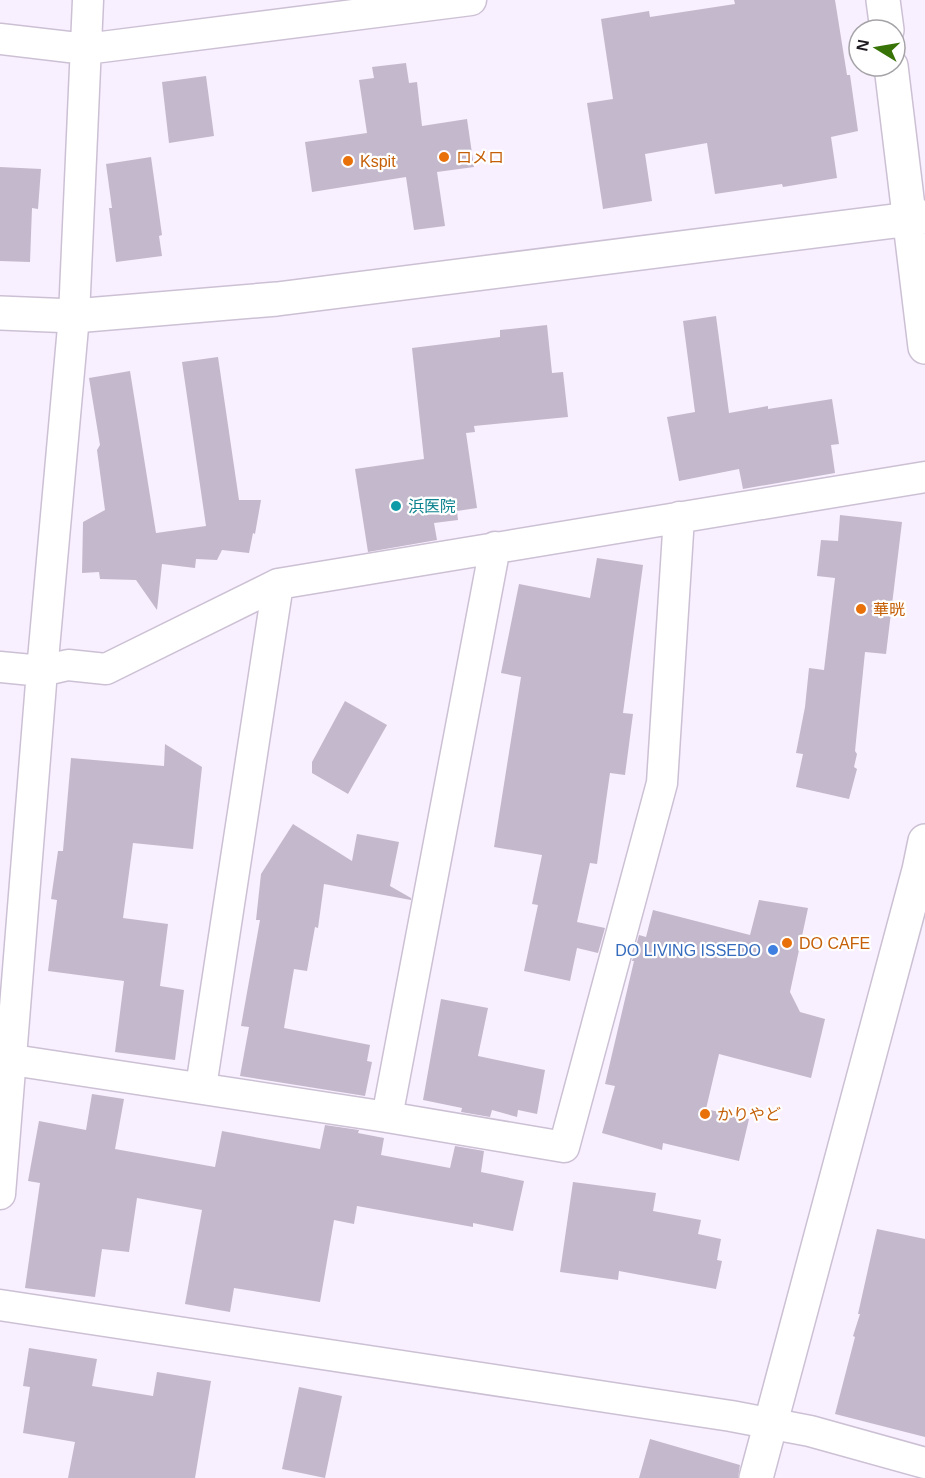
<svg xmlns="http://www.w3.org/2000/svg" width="925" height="1478" font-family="Helvetica,'Noto Sans JP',sans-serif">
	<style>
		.building { fill: #c4b9cc }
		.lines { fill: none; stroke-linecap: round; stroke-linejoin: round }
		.minor-casing { stroke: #ccc1d4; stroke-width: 33 }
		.tertiary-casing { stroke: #ccc1d4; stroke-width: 36 }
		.minor { stroke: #fff; stroke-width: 30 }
		.tertiary { stroke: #fff; stroke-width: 33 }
		.food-dot { fill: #e8710a; stroke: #fff; stroke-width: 2 }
		.culture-dot { fill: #0f9aa8; stroke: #fff; stroke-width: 2 }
		.shop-dot { fill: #3f7fe0; stroke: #fff; stroke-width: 2 }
		.labels { text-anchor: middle; stroke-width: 4.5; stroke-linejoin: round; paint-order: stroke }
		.food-label { font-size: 16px; fill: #c56008; stroke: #fff; text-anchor: start }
		.culture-label { font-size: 16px; fill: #0d838f; stroke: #fff; text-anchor: start }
		.shop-label { font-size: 16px; fill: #366cbe; stroke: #fff; text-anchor: end }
	</style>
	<rect width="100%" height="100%" fill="#f8efff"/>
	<path class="building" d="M734 0H835L847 75H850L858 131 831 137 837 178 783 187 782 184 715 194 707 143 645 154 652 201 603 209 587 103 613 99 601 19 649 11 650 17 735 4Z
		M406 63 409 83 417 82 422 126 467 119 474 167 437 172 445 226 414 230 406 177 312 192 305 142 367 133 359 80 374 78 372 67Z
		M206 76 214 136 169 143 162 82Z
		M151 157 162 235 159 236 162 256 116 262 109 208H112L106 164Z
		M0 167 41 169 38 209 32 208 30 262 0 261Z
		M716 316 729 413 768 406V409L832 399 839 444 831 445 835 473 743 489 739 469 679 481 667 417 695 412 683 321Z
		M547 325 552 373 563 372 568 417 474 426 475 432 466 433 477 508 457 511 458 520 434 523 437 540 368 552 355 469 424 459 412 348 500 337V330Z
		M218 357 239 500H261L255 534 253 533 249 553 222 550 217 560 196 559 195 568 162 564 157 610 136 580 100 579 99 572 82 573 83 522 105 510 97 450 100 445 89 378 130 371 156 533 206 526 182 362Z
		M840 515 902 522 886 654 865 652 855 751 857 754 854 767 857 769 849 799 796 787 803 754 796 753 805 707 809 668 824 670 835 578 817 576 821 540 838 541Z
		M597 558 643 565 623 713 633 714 625 775 610 773 597 864 590 863 577 922 605 928 598 953 577 948 570 981 524 971 538 905 532 904 542 855 494 847 521 677 501 673 519 584 590 598Z
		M345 701 387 725 348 794 312 773V762Z
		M165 744 202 767 193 849 133 843 123 918 168 924 160 986 184 990 175 1060 115 1052 124 981 48 971 57 900 51 899 58 851H63L71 758 164 766Z
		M293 824 352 861 357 834 399 842 390 886 411 898V900L324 884 318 928 315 927 307 971 294 969 284 1028 370 1045 367 1061 372 1062 365 1096 240 1076 249 1027 241 1026 260 920H256L261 874Z
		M759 900 808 908 790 992 800 1012 825 1019 811 1078 719 1054 706 1109 749 1119 739 1161 663 1143 662 1150 602 1133 615 1086 605 1084 634 961H632L639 935 646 937 653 910 750 935Z
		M441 999 488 1008 478 1056 545 1070 537 1114 518 1110 517 1117 492 1110 490 1117 461 1112 462 1108 423 1100Z
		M92 1094 124 1099 115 1149 215 1167 222 1131 320 1149 325 1125 359 1130 358 1133 384 1138 381 1155 450 1168 455 1146 484 1151 481 1172 524 1181 513 1231 473 1223V1227L357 1206 354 1224 334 1220 320 1302 234 1288 230 1312 185 1304 202 1210 137 1198 129 1252 102 1249 95 1297 25 1288 40 1183 28 1181 39 1121 86 1130Z
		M573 1182 656 1193 653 1211 701 1220 698 1234 721 1239 717 1260 722 1261 716 1289 619 1271 618 1280 560 1272Z
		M877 1229 925 1239V1437L835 1414 855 1337 853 1336 860 1314H858Z
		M29 1348 97 1359 92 1386 153 1396 157 1372 211 1381 195 1478H68L75 1442 23 1433 30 1387 23 1386Z
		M299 1387 342 1396 325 1478 282 1469Z
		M650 1439 740 1465 738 1478H639Z"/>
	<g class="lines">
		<g class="minor-casing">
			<path id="minor" d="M0 39 86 49 471 0
				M0 667 42 671 68 665 106 669 278 584 925 477
				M0 1058 387 1117 564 1147 662 783 679 517
				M201 1087 278 584
				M387 1117 495 547
				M0 1194 42 671 74 316 88 0
				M0 1305 731 1416 810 1431 925 1463"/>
		</g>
		<g class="tertiary-casing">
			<path id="tertiary" d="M883 0 887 30
				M891 66 925 347
				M0 313 74 316 277 299 925 217
				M756 1478 919 870 925 841"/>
		</g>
		<use href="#minor" class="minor"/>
		<use href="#tertiary" class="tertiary"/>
	</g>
	<g class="food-dot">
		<circle cx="444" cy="157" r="6"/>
		<circle cx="348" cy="161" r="6"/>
		<circle cx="861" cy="609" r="6"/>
		<circle cx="787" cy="943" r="6"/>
		<circle cx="705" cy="1114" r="6"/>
	</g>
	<circle class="culture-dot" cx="396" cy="506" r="6"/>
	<circle class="shop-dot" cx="773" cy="950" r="6"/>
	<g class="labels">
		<g class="food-label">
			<text x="456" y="163">ロメロ</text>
			<text x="360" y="167">Kspit</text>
			<text x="873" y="615">華晄</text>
			<text x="799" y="949">DO CAFE</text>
			<text x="717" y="1120">かりやど</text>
		</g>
		<g class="culture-label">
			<text x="408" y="512">浜医院</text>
		</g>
		<g class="shop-label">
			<text x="761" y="956">DO LIVING ISSEDO</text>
		</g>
	</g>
	<g transform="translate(877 48) rotate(281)"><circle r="28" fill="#ffffff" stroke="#a5a3a7" stroke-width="1.5"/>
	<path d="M0-4.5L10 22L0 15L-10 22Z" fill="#387307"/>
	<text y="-9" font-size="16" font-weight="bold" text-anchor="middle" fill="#1f1a22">N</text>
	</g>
</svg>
